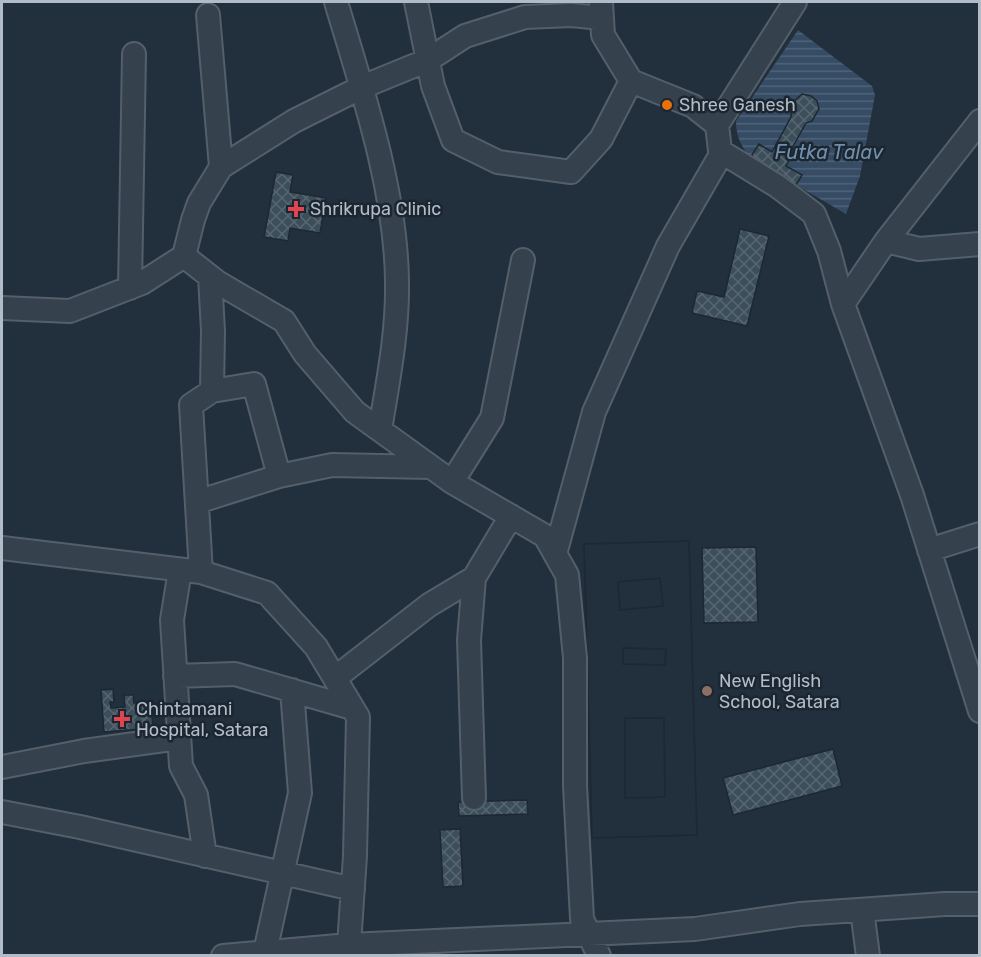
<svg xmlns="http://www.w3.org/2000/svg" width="981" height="957" font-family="Rubik,sans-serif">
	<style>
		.water { fill: url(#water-rules) }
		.building { fill: url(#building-cross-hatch); stroke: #1d2833; stroke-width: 1.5; fill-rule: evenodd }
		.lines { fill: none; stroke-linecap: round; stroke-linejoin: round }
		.minor-casing { stroke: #545f6a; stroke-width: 26 }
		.minor { stroke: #35414c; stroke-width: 22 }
		.food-dot { fill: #e8710a; stroke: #1b2631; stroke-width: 2 }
		.health-dot { fill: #e0444e; stroke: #1b2631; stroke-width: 2 }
		.education-dot { fill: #8d6e63; stroke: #1b2631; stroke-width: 2 }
		.labels { text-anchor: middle; stroke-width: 5; stroke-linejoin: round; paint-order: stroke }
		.poi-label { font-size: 18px; fill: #b1bcc8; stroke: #1b2631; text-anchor: start }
		.water-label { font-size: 20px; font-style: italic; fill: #708fac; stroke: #1b2631 }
	</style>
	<defs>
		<pattern id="water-rules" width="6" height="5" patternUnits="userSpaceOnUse" patternTransform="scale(1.5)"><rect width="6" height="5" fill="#354c64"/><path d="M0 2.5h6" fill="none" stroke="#506479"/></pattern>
		<pattern id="building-cross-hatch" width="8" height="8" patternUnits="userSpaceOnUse" patternTransform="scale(1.5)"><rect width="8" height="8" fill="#3d4e5b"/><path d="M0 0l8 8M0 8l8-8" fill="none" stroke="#576671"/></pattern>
	</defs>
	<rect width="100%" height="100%" fill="#222f3c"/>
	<path class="water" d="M798 30 872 86 875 95 860 176 846 214 796 185 802 175 786 166 790 159 787 157 806 123 812 121 819 109 802 94 791 104V117L772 152 759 144 750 158C741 145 736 137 736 121Z"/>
	<path class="building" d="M802 94 811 96 817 101 819 109 812 121 806 123 787 157 790 158 786 166 802 175 796 185 750 158 759 144 772 152 791 117V104Z
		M276 172 293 175 290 192 326 198 320 233 290 228 288 241 264 237Z
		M740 229 769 236 747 326 692 313 697 291 724 297Z
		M689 541 697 835 592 838 584 544ZM660 578 663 606 620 610 618 582ZM623 648 666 649 665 665 623 664ZM625 718H664L665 797 625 798Z
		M689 541 697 835 592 838 584 544Z
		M756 547 758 622 704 623 702 548Z
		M660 578 663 606 620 610 618 582Z
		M623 648 666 649 665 665 623 664Z
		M113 689 114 702H110L111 708 125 707 124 695H133L134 703 151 702 153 728 104 732 101 690Z
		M625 718H664L665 797 625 798Z
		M833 749 842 786 733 815 723 778Z
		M527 800 528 814 459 816 458 802Z
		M460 829 463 886 443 887 440 830Z
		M394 951 419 952V956H394Z"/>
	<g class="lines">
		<g class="minor-casing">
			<path id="minor" d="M336 2C362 89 396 190 397 281 398 331 388 381 380 430
				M416 2 433 86 453 140 498 162 571 172 601 139 631 81
				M601 2 603 35 631 81 693 106 717 125 720 151 777 186 814 214 829 251 843 304 912 495 980 711
				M208 15 221 167 199 203 193 220 184 256 217 282 284 321 305 354 355 412 452 482 545 536 567 575 575 658V786L582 919 599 956
				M717 125 795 2
				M221 167 294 121 362 87 428 60 465 36 525 17 571 15 602 18
				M886 241 919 249 980 244
				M130 288 134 54
				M843 304 886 241 980 121
				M2 308 70 311 142 283 184 256
				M212 391 254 384 279 476
				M452 482 492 418 523 260
				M197 502 279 476 332 465 430 467
				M2 548 201 572 267 593 316 647 358 717 355 856 349 945
				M929 550 980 534
				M555 554 594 412 668 246 720 156V151
				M180 570 172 620 181 766 196 795 205 856
				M201 572 191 405 212 391 213 331 210 277
				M175 676 235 674 352 708
				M335 678 429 605 474 578
				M2 767 84 751 179 738
				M474 798 469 640 474 578 511 516
				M2 812 80 827 353 889
				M862 910 868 956
				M265 952 300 793 292 690
				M223 956 349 945 695 929 800 914 945 904H980"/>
		</g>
		<use href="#minor" class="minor"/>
	</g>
	<circle class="food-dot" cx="667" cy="105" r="6"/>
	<g class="health-dot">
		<path d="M293 200h6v6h6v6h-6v6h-6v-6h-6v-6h6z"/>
		<path d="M119 710h6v6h6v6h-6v6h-6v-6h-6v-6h6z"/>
	</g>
	<circle class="education-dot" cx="707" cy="691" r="6"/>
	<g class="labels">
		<g class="poi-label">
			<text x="679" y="111">Shree Ganesh</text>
			<text x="310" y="215">Shrikrupa Clinic</text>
			<text x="719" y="687">New English<tspan x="719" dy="21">School, Satara</tspan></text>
			<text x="136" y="715">Chintamani<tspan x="136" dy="21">Hospital, Satara</tspan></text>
		</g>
		<g class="water-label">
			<text x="829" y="159">Futka Talav</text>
		</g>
	</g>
	<rect width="981" height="957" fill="none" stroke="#b1bcc8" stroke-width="6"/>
</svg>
